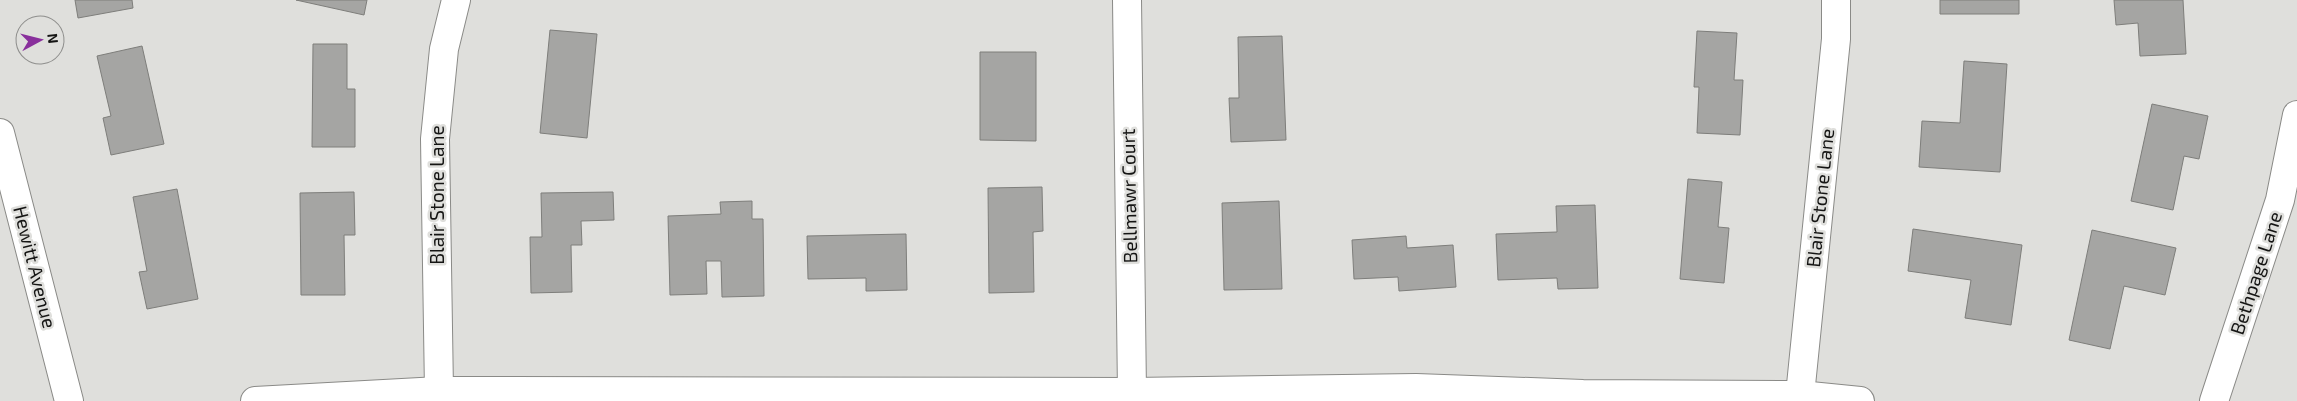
<svg xmlns="http://www.w3.org/2000/svg" width="2297" height="401" font-family="'Exo 2',sans-serif">
	<style>
		.building { fill: #a5a5a3; stroke: #7e7e7b }
		.lines { fill: none; stroke-linecap: round; stroke-linejoin: round }
		.minor-casing { stroke: #8a8a87; stroke-width: 30 }
		.tertiary-casing { stroke: #8a8a87; stroke-width: 30 }
		.minor { stroke: #fff; stroke-width: 28 }
		.tertiary { stroke: #fff; stroke-width: 28 }
		.labels { text-anchor: middle; stroke-width: 5; stroke-linejoin: round; paint-order: stroke }
		.street-label { font-size: 19px; fill: #151514; stroke: #dfdfdc }
	</style>
	<rect width="100%" height="100%" fill="#dfdfdc"/>
	<path class="building" d="M75 0H132L133 8 78 18Z
		M296 0H367L364 15Z
		M1940 0H2019V14H1940Z
		M2114 0H2183L2186 54 2140 56 2138 23 2116 25Z
		M550 30 597 34 587 138 540 133Z
		M1697 31 1737 33 1734 80H1743L1740 135 1697 133 1699 87H1694Z
		M1282 36 1286 140 1231 142 1229 98H1239L1238 37Z
		M313 44H347V89H355V147H312Z
		M142 46 164 144 111 155 103 118 111 116 97 56Z
		M980 52H1036V141L980 140Z
		M1964 61 2007 64 2000 172 1919 167 1922 121 1960 123Z
		M2152 104 2208 116 2199 159 2184 156 2173 210 2131 201Z
		M1688 179 1722 182 1718 227 1729 228 1724 283 1680 279Z
		M1042 187 1043 231 1033 232 1034 292 989 293 988 188Z
		M177 189 198 299 147 309 139 272 147 271 133 197Z
		M354 192 355 235H344L345 295H301L300 193Z
		M613 192 614 220 581 221 582 245H571L572 292 531 293 530 237H542L541 193Z
		M752 201V219H763L764 296 722 297 721 261H706L707 294 670 295 668 216 721 214 720 202Z
		M1279 201 1282 289 1224 290 1222 203Z
		M1595 205 1598 288 1558 289 1557 278 1498 280 1496 234 1557 232 1556 206Z
		M1913 229 2022 245 2011 325 1965 318 1971 280 1908 271Z
		M2092 230 2176 248 2165 295 2124 286 2110 349 2069 340Z
		M906 234 907 290 866 291V278L808 279 807 236Z
		M1406 236 1407 248 1453 245 1456 287 1399 291 1398 277 1354 279 1352 240Z"/>
	<g class="lines">
		<g class="minor-casing">
			<path id="minor" d="M1127 0 1132 392
				M439 391 435 139 444 49 456 0
				M1800 395 1836 39V0
				M2214 401 2280 200 2297 115"/>
		</g>
		<g class="tertiary-casing">
			<path id="tertiary" d="M0 133 69 401
				M255 401 439 391 1132 392 1416 388 1583 394 1800 395 1860 401"/>
		</g>
		<use href="#minor" class="minor"/>
		<use href="#tertiary" class="tertiary"/>
	</g>
	<g class="labels">
		<g class="street-label">
			<text transform="translate(437 195) rotate(-90)" y="7">Blair Stone Lane</text>
			<text transform="translate(1129 196) rotate(-91)" y="7">Bellmawr Court</text>
			<text transform="translate(1820 198) rotate(-84)" y="7">Blair Stone Lane</text>
			<text transform="translate(35 267) rotate(76)" y="7">Hewitt Avenue</text>
			<text transform="translate(2256 273) rotate(-72)" y="7">Bethpage Lane</text>
		</g>
	</g>
	<g transform="translate(40 40) rotate(83)"><circle r="24" fill="#dfdfdc" stroke="#8e8e8c"/>
	<path d="M0-4L9 19L0 12L-9 19Z" fill="#89309c"/>
	<text y="-8" font-size="14" font-weight="bold" text-anchor="middle" fill="#151514">N</text>
	</g>
</svg>
